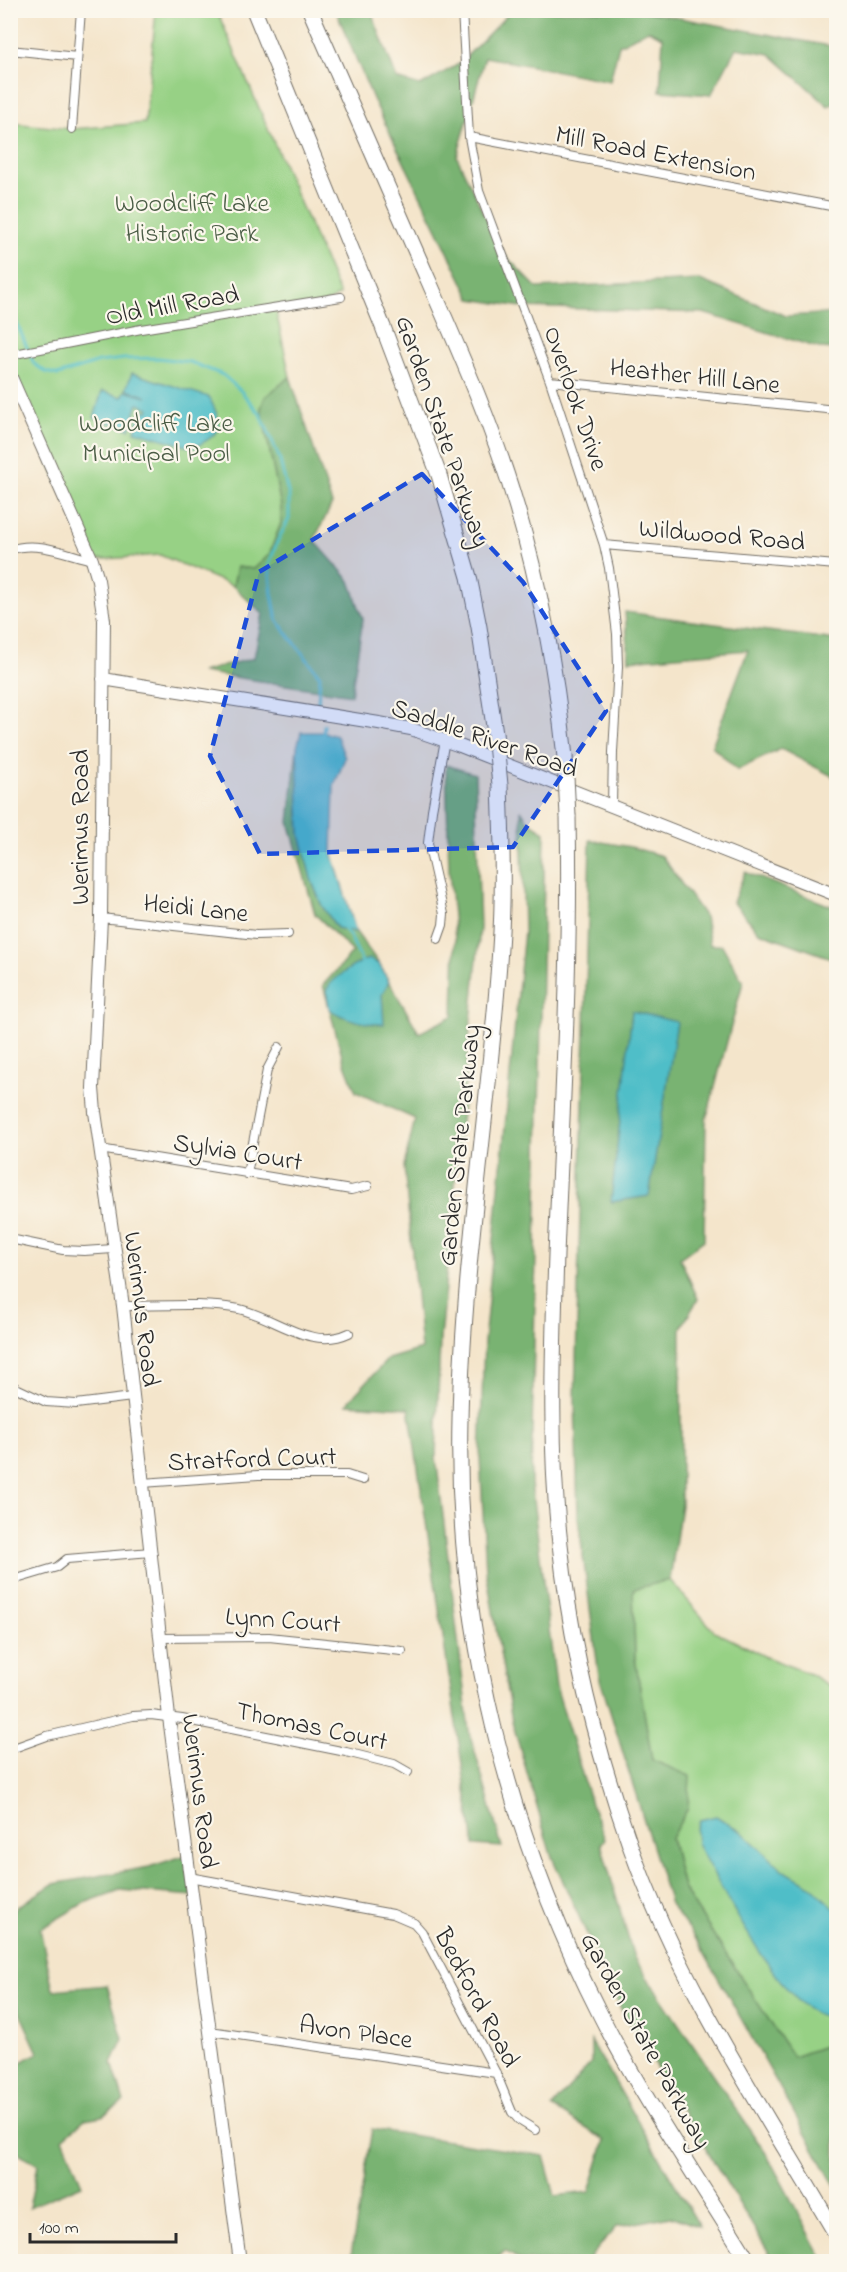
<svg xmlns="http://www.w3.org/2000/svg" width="847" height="2272" font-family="'Indie Flower',sans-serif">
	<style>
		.green { fill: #97d185; stroke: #617e58; stroke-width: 1.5 }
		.forest { fill: #79b372; stroke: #526f4e; stroke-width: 1.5 }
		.water { fill: #50bec8; stroke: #3e747a; stroke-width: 1.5 }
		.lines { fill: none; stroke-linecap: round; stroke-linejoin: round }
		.stream { stroke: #50bec8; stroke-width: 3 }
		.minor-casing { stroke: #716c63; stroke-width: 10 }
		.secondary-casing { stroke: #716c63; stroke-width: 14 }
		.motorway-casing { stroke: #716c63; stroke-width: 17 }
		.minor { stroke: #fff; stroke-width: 8 }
		.secondary { stroke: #fff; stroke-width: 12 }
		.motorway { stroke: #fff; stroke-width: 15 }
		.motorway-bridge-casing { stroke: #716c63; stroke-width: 17; stroke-linecap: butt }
		.motorway-bridge { stroke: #fff; stroke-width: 15 }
		.marked { fill: #1d4ed8; fill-opacity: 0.2; stroke: #1d4ed8; stroke-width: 4.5; stroke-dasharray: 12 8; stroke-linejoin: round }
		.labels { text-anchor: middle; stroke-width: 4.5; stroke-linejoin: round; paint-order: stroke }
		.street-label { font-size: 26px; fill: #2b2b2b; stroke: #fbf7ec }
		.park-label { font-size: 26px; fill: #4b5d46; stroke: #fbf7ec }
	</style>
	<rect width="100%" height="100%" fill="#fbf7ec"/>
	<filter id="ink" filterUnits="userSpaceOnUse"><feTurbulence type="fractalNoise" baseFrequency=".0167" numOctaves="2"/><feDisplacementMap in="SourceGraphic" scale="12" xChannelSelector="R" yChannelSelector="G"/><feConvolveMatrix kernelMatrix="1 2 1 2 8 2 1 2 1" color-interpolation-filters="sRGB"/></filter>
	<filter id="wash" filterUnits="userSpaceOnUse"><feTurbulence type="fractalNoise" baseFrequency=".008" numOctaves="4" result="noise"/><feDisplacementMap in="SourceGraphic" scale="24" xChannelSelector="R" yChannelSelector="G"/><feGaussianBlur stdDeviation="1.35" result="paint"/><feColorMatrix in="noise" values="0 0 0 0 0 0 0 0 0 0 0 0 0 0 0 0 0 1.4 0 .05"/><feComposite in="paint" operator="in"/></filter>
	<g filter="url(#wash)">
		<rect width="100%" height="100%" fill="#f4e5cb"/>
		<path class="green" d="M156 11H217L340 295 324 304 276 311 290 377 265 397 261 408 281 506V523L269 555 254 569 237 567 233 586 160 555 92 560 11 375V123L72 129 145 123Z
			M670 1580 714 1631 766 1657 810 1674 836 1690V2033L825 2046 793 2058 683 1888 671 1838 688 1808 652 1760 635 1658 633 1589Z"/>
		<path class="forest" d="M336 11H371L397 79 420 86 459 64 511 11H642L836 47V103L828 106 770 54 736 48 711 95 660 91 663 37 648 30 619 45 610 81 485 57 457 157 502 252 537 288 700 280 786 316 836 313V349L819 348 703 313 522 307 471 299 373 99Z
			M290 377 332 504 314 540 350 581 363 619 351 695 201 672 254 658 263 614 233 586 237 567 254 569 269 555 281 523V506L261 408 265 397Z
			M625 612 836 640V778L781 749 737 770 712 746 748 650 629 660Z
			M297 747 300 834 311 879 322 906 337 928 356 932 379 964 419 1033 453 1016 455 940 449 870 446 765 475 774 480 928 440 1338 436 1457 469 1731 502 1847 474 1845 409 1408 346 1404 388 1359 421 1349 404 1166 415 1119 356 1092 343 1059 323 985 353 952 315 914 289 822Z
			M521 810 529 822 545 832 531 1483 556 1686 591 1804 605 1839 601 1844 634 1958 767 2155 824 2261H774L621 2009 551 1855 512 1721 486 1571 480 1457 484 1342 524 931Z
			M590 840 631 847 662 856 705 917 710 945H722L743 982 706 1120 704 1240 680 1258 698 1299 681 1328V1505L670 1580 633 1589 635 1658 652 1760 690 1776 688 1808 671 1838 683 1888 793 2057 825 2046 836 2033V2188L698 1942 670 1904 599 1676 578 1518 575 1399Z
			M745 872 836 908V960L759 932 733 902Z
			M186 1855 192 1896 120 1890 84 1903 40 1929 53 1990 107 1985 123 2039 112 2063 124 2102 102 2116 85 2119 63 2138 82 2185 29 2207 38 2165 11 2148 10 2068 38 2053 15 2002 11 1998V1915L17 1907 53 1884 149 1867Z
			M591 2041 700 2227 670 2216 616 2227 587 2261H522L505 2251 494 2261H350L372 2129 544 2156 555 2196 589 2192 605 2140 552 2107 591 2063Z"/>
		<path class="water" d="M132 373 209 397C224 426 223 433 193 448L135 431 139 415H142L143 410 148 411 149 408 138 404 130 429 94 418 102 391 122 397 125 391 147 397 126 389Z
			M301 732H323L337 736 345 758 334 786 332 852 356 932 337 928 322 906 311 879 300 834 297 747Z
			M369 959 379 964 389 982 382 994 384 1024C366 1025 344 1019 329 1009 329 1004 326 995 327 990 328 981 361 960 369 959Z
			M632 1011 677 1022 649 1196 611 1202Z
			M716 1816 743 1833 783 1870 811 1886 836 1910V2006L824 2016C783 2010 718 1881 697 1844L696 1830 700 1820Z"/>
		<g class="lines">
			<path class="stream" d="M10 307 34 364 46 372 58 375 99 362 124 359 158 358 190 362 223 375 240 390 261 415 279 457 289 496V519L277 542 269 565 272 594 277 620 320 676 318 703
				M323 735 324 725
				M344 928 351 938 362 962"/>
		</g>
	</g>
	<g filter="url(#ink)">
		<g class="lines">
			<g class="minor-casing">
				<path id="minor" d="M462 10 469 137 479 191 550 381 604 545 609 568 617 634 618 667 613 752 612 806
					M10 50 77 57
					M72 129 81 10
					M469 137 836 207
					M10 355 141 329 341 297
					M550 381 836 410
					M604 545 836 565
					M10 550C36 540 66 554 92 560
					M101 918 256 935 288 934
					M438 939 443 925 444 914 428 843 432 810 445 740
					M100 1149 351 1190 368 1186
					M247 1174 267 1070 279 1047
					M10 1239 63 1250 84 1251 113 1249
					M123 1306C157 1306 206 1302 239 1309 275 1317 311 1351 349 1333
					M10 1385 46 1402 76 1404 132 1397
					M142 1483 258 1475H347L363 1480
					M10 1581 57 1567 67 1559 151 1552
					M160 1638 269 1637 402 1651
					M11 1749 47 1736 133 1716 151 1715 182 1719 346 1752 394 1764 408 1772
					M189 1877 393 1914 414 1923 422 1932 496 2073 512 2112 519 2120 535 2130
					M210 2031 496 2073"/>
			</g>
			<g class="secondary-casing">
				<path id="secondary" d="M10 375 92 560 98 580 104 620 101 918 93 1088 95 1112 123 1306 169 1717 240 2262
					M103 679 379 723 411 729 460 746 836 895"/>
			</g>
			<g class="motorway-casing">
				<path id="motorway" d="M254 10 383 327 439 475 469 577 479 627 495 733
					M310 10C346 93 383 176 419 259 455 341 492 422 517 508 541 590 556 672 565 757
					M500 785C502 839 504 893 500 948 490 1105 463 1261 460 1419 455 1627 507 1831 601 2016 644 2101 699 2180 749 2262
					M568 816C571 962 562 1109 556 1255 553 1351 549 1448 560 1544 571 1648 596 1749 631 1848 680 1985 763 2109 836 2234"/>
			</g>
			<use href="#minor" class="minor"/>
			<use href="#secondary" class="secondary"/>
			<use href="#motorway" class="motorway"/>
			<g class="motorway-bridge-casing">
				<path id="motorway-bridge" d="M495 733 500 785
					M565 757 568 816"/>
			</g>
			<use href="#motorway-bridge" class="motorway-bridge"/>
		</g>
	</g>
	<path class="marked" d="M422 474 523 582 606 711 513 847 260 854 210 756 259 572Z"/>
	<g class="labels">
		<g class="street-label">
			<text transform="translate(656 152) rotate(11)" y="9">Mill Road Extension</text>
			<text transform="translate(172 304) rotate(-10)" y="9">Old Mill Road</text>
			<text transform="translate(695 375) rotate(6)" y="9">Heather Hill Lane</text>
			<text transform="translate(577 398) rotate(71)" y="9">Overlook Drive</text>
			<text transform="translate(444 431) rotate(71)" y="9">Garden State Parkway</text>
			<text transform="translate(722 534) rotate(5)" y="9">Wildwood Road</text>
			<text transform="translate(485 737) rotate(19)" y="9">Saddle River Road</text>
			<text transform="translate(79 827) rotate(-90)" y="9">Werimus Road</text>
			<text transform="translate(196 907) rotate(6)" y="9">Heidi Lane</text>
			<text transform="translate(458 1145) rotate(-84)" y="9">Garden State Parkway</text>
			<text transform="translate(238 1151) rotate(9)" y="9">Sylvia Court</text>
			<text transform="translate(143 1309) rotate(83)" y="9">Werimus Road</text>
			<text transform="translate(252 1458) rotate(-2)" y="9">Stratford Court</text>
			<text transform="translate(283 1619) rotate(4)" y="9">Lynn Court</text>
			<text transform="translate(312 1725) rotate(12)" y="9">Thomas Court</text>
			<text transform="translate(201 1791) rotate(83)" y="9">Werimus Road</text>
			<text transform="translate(478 1997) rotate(62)" y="9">Bedford Road</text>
			<text transform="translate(356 2031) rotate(8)" y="9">Avon Place</text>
			<text transform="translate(647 2040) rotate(61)" y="9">Garden State Parkway</text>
		</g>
		<g class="park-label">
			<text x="192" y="211">Woodcliff Lake<tspan x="192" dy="30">Historic Park</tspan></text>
			<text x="156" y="431">Woodcliff Lake<tspan x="156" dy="30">Municipal Pool</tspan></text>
		</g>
	</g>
	<rect width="847" height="2272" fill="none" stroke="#fbf7ec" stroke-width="36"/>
	<path d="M30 2233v9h146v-9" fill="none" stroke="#2b2b2b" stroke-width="3"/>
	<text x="39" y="2233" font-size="18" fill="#2b2b2b" stroke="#fbf7ec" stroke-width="4.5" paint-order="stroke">100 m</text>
</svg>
